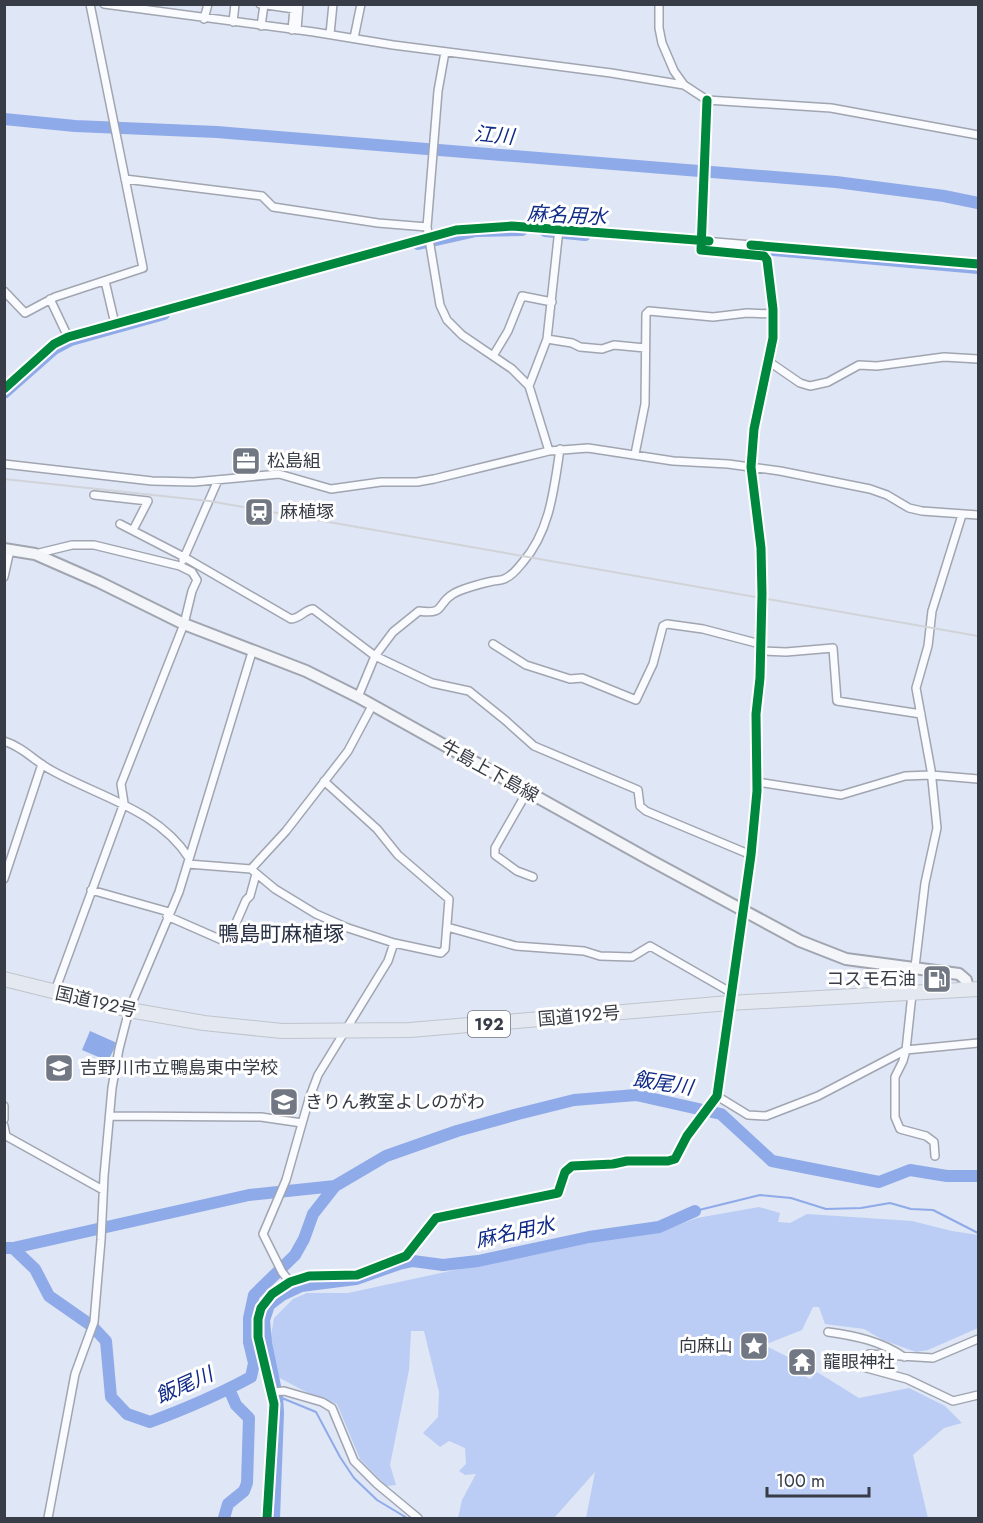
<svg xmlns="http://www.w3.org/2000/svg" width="983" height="1523" font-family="Jost,'Noto Sans JP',sans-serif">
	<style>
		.green { fill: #bbcdf4 }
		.water { fill: #8faae8 }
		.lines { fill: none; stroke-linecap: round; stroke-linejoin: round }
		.stream { stroke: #8faae8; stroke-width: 2 }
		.river { stroke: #8faae8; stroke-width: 12 }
		.street-casing { stroke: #a0a5b0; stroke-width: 10 }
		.secondary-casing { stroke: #a0a5b0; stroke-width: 14 }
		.highway-casing { stroke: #c1c4cb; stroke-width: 16 }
		.street { stroke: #fafbfe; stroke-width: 7 }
		.secondary { stroke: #f3f5f9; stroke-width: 10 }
		.highway { stroke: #e3e8f1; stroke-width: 14 }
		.rail { stroke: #d1d3d8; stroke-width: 2 }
		.cycleway-casing { stroke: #fff; stroke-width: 13 }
		.cycleway { stroke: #00873e; stroke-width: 9 }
		.labels { text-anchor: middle; stroke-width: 6; stroke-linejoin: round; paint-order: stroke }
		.shield { fill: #fff; stroke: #73767e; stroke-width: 1.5 }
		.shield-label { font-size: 16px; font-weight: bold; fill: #373c46 }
		.poi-label { font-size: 18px; fill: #373c46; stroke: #fff; text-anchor: start }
		.street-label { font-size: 18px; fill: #373c46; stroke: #fff }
		.water-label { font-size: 20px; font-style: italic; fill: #102a88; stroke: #fff }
		.quarter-label { font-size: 21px; fill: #252e42; stroke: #fff }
	</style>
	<rect width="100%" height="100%" fill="#dfe6f5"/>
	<path class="green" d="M759 1207 780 1213 778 1222 790 1223 807 1214 912 1221 952 1231 978 1235V1328L928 1350 916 1352 883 1340 864 1329 825 1324 819 1307H813L802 1330 764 1345 790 1358 802 1374 810 1379 817 1372 859 1398 909 1388 945 1406 962 1423 944 1428 913 1455 928 1518H586L595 1472 554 1518H458L462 1500 476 1474 465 1475 459 1471 466 1464 465 1448 449 1441 440 1447 423 1433 438 1417 439 1392 424 1331H411L409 1370 390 1465 396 1485 386 1486 360 1459 337 1404 308 1393 278 1377 270 1342 274 1318 293 1299 307 1293H348L580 1243 664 1230 697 1218Z"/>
	<path class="water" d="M90 1031 117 1043 108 1061 82 1050Z"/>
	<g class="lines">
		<path class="stream" d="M695 1211 760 1195 791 1198 826 1209 861 1208 890 1203 911 1209 933 1210 978 1233
			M277 1396 316 1412 340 1457 354 1478 377 1500 407 1518"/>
		<path class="river" d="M4 119 75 126 217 132 836 182 944 196 978 203
			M545 231 585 235
			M418 244 476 231 522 230
			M761 249 978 268
			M4 393 54 349 71 340 164 314
			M6 1248H13L249 1195 335 1186
			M13 1248 35 1269 49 1296 92 1326 106 1341 111 1397 127 1414 150 1422C185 1409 218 1395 251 1377L254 1363 249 1342V1318L254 1295 295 1255 304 1239 313 1214 335 1186 386 1156 457 1131 518 1114 574 1100 636 1095 721 1114 772 1161 879 1182 910 1170 947 1176H978
			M224 1518 228 1504 244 1491 247 1483 249 1418 236 1405 229 1389
			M274 1518 278 1413 277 1396 266 1343 264 1320 269 1305 282 1295 301 1286 356 1279 399 1264 413 1261 443 1265 478 1261 589 1237 659 1227 695 1211"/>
		<g class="street-casing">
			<path id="street" d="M104 4 314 32 393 45 611 73 684 85
				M260 4 294 9 292 30
				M659 4V28L662 43 674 71 684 85 707 100 831 108 978 135
				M204 19 208 4
				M233 22 235 4
				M261 26 264 5
				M297 30 299 4
				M330 34 333 4
				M354 38 361 4
				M445 52 438 91 427 227 440 305 447 320 462 335 512 369 529 386 549 451
				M125 179 262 196 273 207 378 223 427 227
				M105 281 115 324
				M4 291 25 313 55 297 143 268 90 4
				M50 299 68 337
				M547 339 572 343 580 347 602 349 614 345 645 348
				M493 356 508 331 522 296 552 302
				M768 361 800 383 810 386 828 382 859 365 877 366 944 357 978 359
				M529 386 547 339 559 229
				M4 389 54 344 68 337 456 230 500 226 559 229 978 264
				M635 454 645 404 646 314 649 311 713 317 747 313 773 314
				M4 464 152 481 194 482 279 474 331 489 381 482H417L434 479 549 451 588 448 673 461 728 464 780 471 870 489 887 495 909 508 922 511 978 515
				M94 495 148 501 133 530
				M120 524 184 557 291 619C301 618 304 610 313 609L375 656 432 683 469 691 505 720 534 746 638 790 640 806 646 811 751 855
				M35 554 72 545H94L180 566 192 572 197 580 192 591 184 624 121 784 124 803 55 991
				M183 560 218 480
				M4 577 10 550
				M493 644 526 665 570 679 582 678 636 700 653 664 663 626 667 624 703 629 760 644
				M760 651 786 652 833 648 837 701 921 714
				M358 697 375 656 393 632 419 611C446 615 436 604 453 594 461 589 483 583 493 581 497 580 502 581 506 578 513 575 518 568 523 562 550 531 554 489 560 449
				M4 741C25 748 34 761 51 770 99 797 157 809 189 858
				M324 781 377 829 398 855 449 899 445 949 441 953 394 943
				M757 782 841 795 905 776 931 775 978 779
				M527 792 495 848V855L517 871 533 877
				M188 864 251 869 275 889 316 914 348 928 394 943 388 961 318 1075 309 1099 286 1180 263 1234 282 1272 290 1282
				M251 869 286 831 348 751 372 706
				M4 879 42 764
				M91 890 169 912
				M167 916 224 941 229 939 246 900 250 896 256 874
				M447 927 516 946 584 951 600 956 632 957 650 946 732 993
				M915 967 925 883 937 828 931 770 916 688 928 646 932 611 962 515
				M912 994 906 1050 903 1061 895 1077V1117L900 1129 926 1136 934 1142 935 1156
				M717 1096 748 1115 766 1116 818 1096 906 1050 978 1043
				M4 1106V1119
				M110 1116 261 1117 302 1123
				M4 1126 6 1136 103 1190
				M828 1332C856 1336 881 1341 904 1357
				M978 1339 933 1358 869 1354 862 1357 863 1367 907 1379 953 1401 978 1395
				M272 1392 284 1391 322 1402 332 1408 354 1461 377 1484 418 1518
				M48 1518 75 1374 94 1322 101 1240 104 1176 112 1088 119 1049 129 1010 179 892 253 649
				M267 1518 274 1404 258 1337V1319L261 1308 272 1294 290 1282 309 1276 357 1275 406 1256 436 1218 558 1193 565 1172 572 1166 613 1164 627 1161H668L675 1159 687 1136 717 1096 751 855 757 791 756 714 760 678 762 594 761 548 751 467 754 429 773 338V309L767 260 764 256 701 250 707 100"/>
		</g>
		<g class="secondary-casing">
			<path id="secondary" d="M4 549 35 554 99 582 184 624 306 671 358 697 650 860 800 941 846 959 959 974 966 980 968 990"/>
		</g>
		<g class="highway-casing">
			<path id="highway" d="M4 979 129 1010 204 1023 282 1031 410 1030 729 1003 978 989"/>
		</g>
		<use href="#street" class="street"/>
		<use href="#secondary" class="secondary"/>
		<use href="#highway" class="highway"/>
		<path class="rail" d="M4 479 209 501 978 636"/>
		<g class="cycleway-casing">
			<path id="cycleway" d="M751 245 978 264
				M4 389 54 344 68 337 456 230 512 226 709 241
				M267 1518 274 1404 258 1337V1319L261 1308 272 1294 290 1282 309 1276 357 1275 406 1256 436 1218 558 1193 565 1172 572 1166 613 1164 627 1161H668L675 1159 687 1136 717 1096 751 855 757 791 756 714 760 678 762 594 761 548 751 467 754 429 773 338V309L767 260 764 256 701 250 707 100"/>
		</g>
		<use href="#cycleway" class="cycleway"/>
	</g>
	<defs>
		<g id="office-square" transform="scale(1.5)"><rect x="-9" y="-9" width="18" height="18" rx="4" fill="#727883" stroke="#fff"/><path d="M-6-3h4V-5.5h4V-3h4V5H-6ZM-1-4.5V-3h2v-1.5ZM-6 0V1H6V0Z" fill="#fff"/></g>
		<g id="station-square" transform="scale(1.5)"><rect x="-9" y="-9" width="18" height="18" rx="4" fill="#727883" stroke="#fff"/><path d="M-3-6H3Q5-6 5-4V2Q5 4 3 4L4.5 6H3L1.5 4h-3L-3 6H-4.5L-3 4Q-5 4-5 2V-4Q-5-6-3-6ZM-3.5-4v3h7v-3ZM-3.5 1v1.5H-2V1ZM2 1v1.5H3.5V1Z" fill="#fff"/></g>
		<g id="fuel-square" transform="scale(1.5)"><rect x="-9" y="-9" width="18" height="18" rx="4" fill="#727883" stroke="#fff"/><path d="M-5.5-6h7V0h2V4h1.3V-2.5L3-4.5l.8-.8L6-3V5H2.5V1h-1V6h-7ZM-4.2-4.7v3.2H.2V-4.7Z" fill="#fff"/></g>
		<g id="school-square" transform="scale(1.5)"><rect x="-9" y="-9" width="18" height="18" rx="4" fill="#727883" stroke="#fff"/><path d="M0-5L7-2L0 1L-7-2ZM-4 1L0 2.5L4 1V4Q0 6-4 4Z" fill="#fff"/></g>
		<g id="sight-square" transform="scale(1.5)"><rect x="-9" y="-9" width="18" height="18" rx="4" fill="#727883" stroke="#fff"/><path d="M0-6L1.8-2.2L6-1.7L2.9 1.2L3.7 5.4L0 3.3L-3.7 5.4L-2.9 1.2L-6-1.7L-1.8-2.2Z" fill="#fff"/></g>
		<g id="temple-square" transform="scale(1.5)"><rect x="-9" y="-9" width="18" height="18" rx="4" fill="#727883" stroke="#fff"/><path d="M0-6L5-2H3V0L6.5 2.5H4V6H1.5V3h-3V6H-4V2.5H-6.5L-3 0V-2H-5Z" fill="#fff"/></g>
	</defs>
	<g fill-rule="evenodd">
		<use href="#office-square" x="246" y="461"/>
		<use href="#station-square" x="259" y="512"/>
		<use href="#fuel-square" x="937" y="979"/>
		<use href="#school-square" x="59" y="1068"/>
		<use href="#school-square" x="284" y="1102"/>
		<use href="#sight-square" x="754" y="1346"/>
		<use href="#temple-square" x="802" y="1362"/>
	</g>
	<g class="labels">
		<rect class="shield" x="468" y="1011" width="42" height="26" rx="4.5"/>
		<g class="shield-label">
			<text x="489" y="1030">192</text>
		</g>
		<g class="poi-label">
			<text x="267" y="467">松島組</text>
			<text x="280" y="518">麻植塚</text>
			<text x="916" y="985" text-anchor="end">コスモ石油</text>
			<text x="80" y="1074">吉野川市立鴨島東中学校</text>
			<text x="305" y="1108">きりん教室よしのがわ</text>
			<text x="733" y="1352" text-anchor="end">向麻山</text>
			<text x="823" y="1368">龍眼神社</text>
		</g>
		<g class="street-label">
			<text transform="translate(490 771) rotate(29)" y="6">牛島上下島線</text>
			<text transform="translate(96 1002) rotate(13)" y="6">国道192号</text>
			<text transform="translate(579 1016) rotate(-5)" y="6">国道192号</text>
		</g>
		<g class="water-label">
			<text transform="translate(494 135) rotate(5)" y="7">江川</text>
			<text transform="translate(567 215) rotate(3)" y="7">麻名用水</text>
			<text transform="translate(663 1083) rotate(9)" y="7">飯尾川</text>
			<text transform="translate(515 1232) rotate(-12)" y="7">麻名用水</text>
			<text transform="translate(184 1385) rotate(-24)" y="7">飯尾川</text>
		</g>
		<g class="quarter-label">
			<text x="281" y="941">鴨島町麻植塚</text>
		</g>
	</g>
	<rect width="983" height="1523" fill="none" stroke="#373c46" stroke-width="12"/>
	<path d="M767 1487v9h102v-9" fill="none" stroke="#373c46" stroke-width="3"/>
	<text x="776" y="1487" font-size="18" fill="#373c46" stroke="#ffffff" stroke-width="4.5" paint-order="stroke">100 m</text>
</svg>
